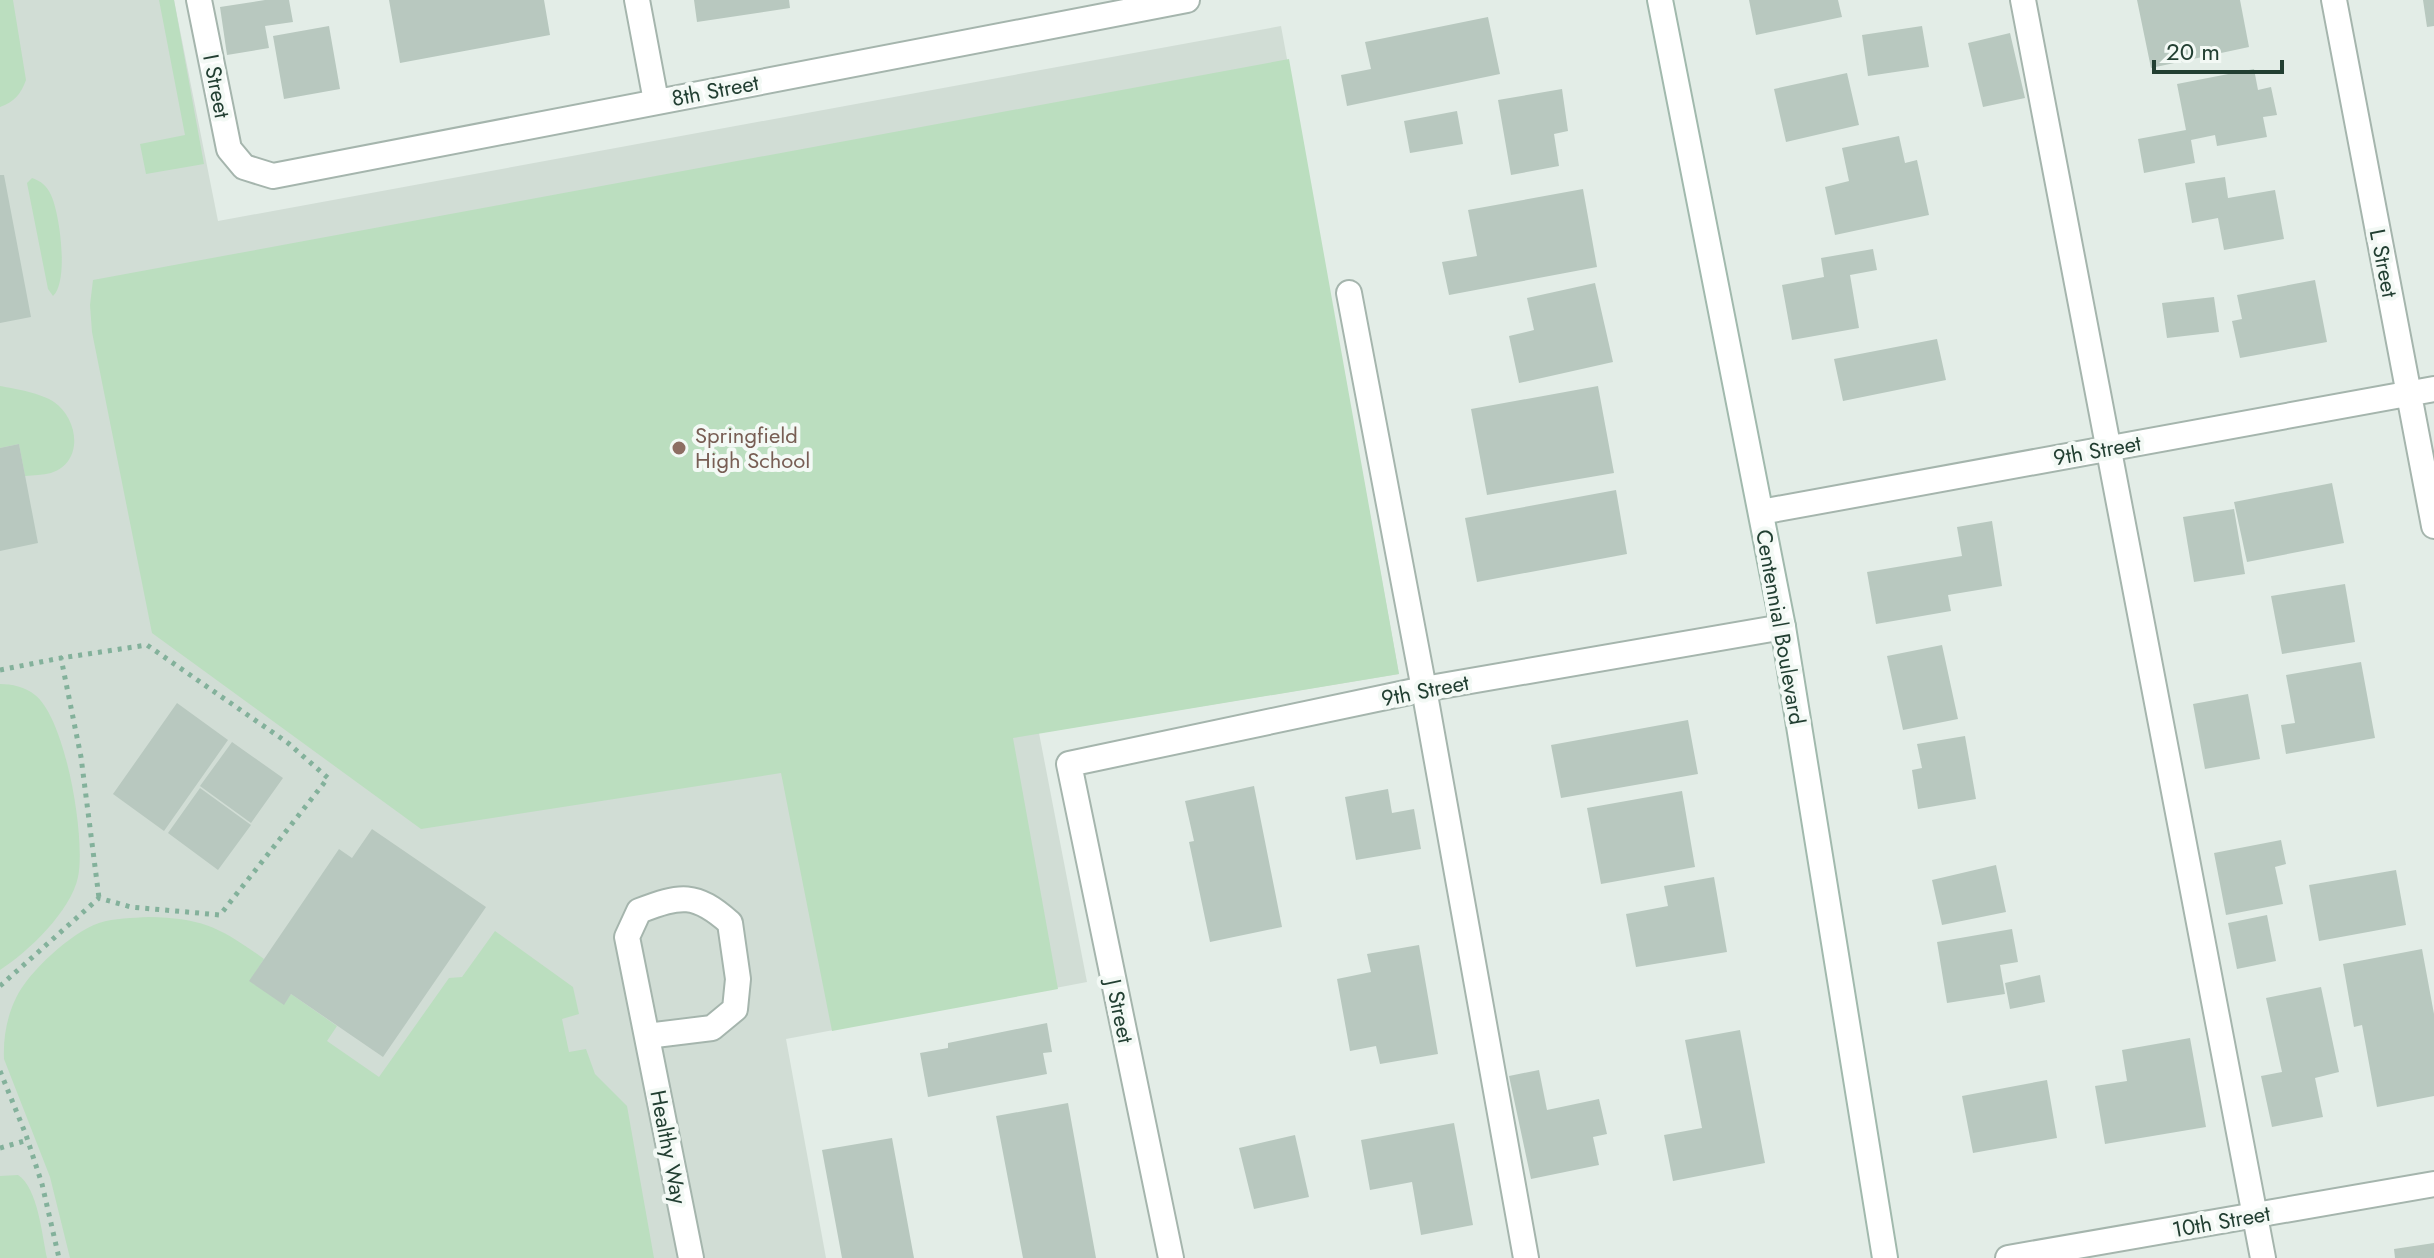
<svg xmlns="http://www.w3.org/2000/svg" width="2434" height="1258" font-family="Jost,sans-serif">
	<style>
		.built { fill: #d1ddd5 }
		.green { fill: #bbdebf }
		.building { fill: #b8c8bf }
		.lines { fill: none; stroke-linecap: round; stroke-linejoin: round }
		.lane-casing { stroke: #a5b5ad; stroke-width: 28 }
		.street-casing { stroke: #a5b5ad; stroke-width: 28 }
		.secondary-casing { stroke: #a1b9ad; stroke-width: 28 }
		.path { stroke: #83b19b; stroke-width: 5; stroke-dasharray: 4 6; stroke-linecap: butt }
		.lane { stroke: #fff; stroke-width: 24 }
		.street { stroke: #fff; stroke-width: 24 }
		.secondary { stroke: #fff; stroke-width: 24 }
		.education-dot { fill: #8d6e63; stroke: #f3f9f5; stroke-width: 3 }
		.labels { text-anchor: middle; stroke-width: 8; stroke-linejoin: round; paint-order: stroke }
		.street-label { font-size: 22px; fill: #223f32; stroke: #f3f9f5 }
		.education-label { font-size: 22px; fill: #785e54; stroke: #f3f9f5; text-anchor: start }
	</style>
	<rect width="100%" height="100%" fill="#e3ede7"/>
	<path class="built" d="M0 0H174L218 221 1281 26 1399 674 1039 733 1087 982 786 1039 826 1258H0Z"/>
	<path class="green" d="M0 0H13L26 80C21 94 14 102 0 107Z
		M159 0H174L204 164 146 174 140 144 185 135Z
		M1289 59 1399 674 1013 738 1058 989 832 1031 781 773 421 829 152 633 92 332 90 305 93 280Z
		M32 178C41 181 47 186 51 195 60 214 69 282 53 296L48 289 27 183Z
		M0 386C16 389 41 393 54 402 79 419 84 463 51 473 43 475 33 475 25 476L19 444 0 448Z
		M0 684C11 684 26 687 35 695 66 719 86 839 78 877 71 911 28 952 0 970Z
		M149 917C203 918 221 928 264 959L250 981 284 1004 291 994 337 1026 327 1041 379 1077 449 978 462 977 495 931 573 987 579 1014 562 1019 569 1052 586 1049 595 1074 627 1106 654 1258H70L50 1177 4 1059C3 1038 7 1016 16 998 28 972 72 932 99 923 115 918 132 918 149 917Z
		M18 1175C38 1188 42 1235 47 1258H0V1176Z"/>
	<path class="building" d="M265 0H289L293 22 265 26 269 48 227 55 220 7Z
		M389 0H544L550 35 400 63Z
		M694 0H789L790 8 697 22Z
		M1749 0H1838L1842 17 1756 35Z
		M2137 0H2240L2249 47 2151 68Z
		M2423 0H2434V26L2427 27Z
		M1488 17 1500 74 1347 106 1341 75 1371 69 1365 42Z
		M329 26 340 89 284 99 273 36Z
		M1922 26 1929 67 1868 76 1862 35Z
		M2010 33 2025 98 1983 107 1968 43Z
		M2254 69 2258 90 2271 87 2277 115 2263 117 2267 137 2217 146 2215 135 2191 140 2195 163 2144 173 2138 139 2186 130 2177 84Z
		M1847 73 1859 125 1786 142 1774 89Z
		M1562 89 1568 131 1554 134 1559 166 1511 175 1498 100Z
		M1457 111 1463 144 1410 153 1404 121Z
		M1899 136 1905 163 1917 160 1929 215 1835 235 1825 187 1849 181 1842 148Z
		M0 175H4L31 317 0 323Z
		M2225 177 2228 198 2275 190 2284 239 2224 250 2218 218 2192 223 2185 183Z
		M1583 189 1597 267 1449 295 1442 262 1477 256 1468 210Z
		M1873 249 1877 270 1850 275 1859 328 1792 340 1782 285 1824 277 1821 258Z
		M2315 280 2327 342 2240 358 2232 321 2242 319 2237 295Z
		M1595 283 1613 362 1519 383 1509 336 1534 330 1527 298Z
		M2214 297 2219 332 2167 338 2162 303Z
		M1937 339 1946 380 1843 401 1834 359Z
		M1598 386 1614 473 1487 495 1471 409Z
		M19 444 38 543 0 551V448Z
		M2332 483 2344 543 2247 562 2234 502Z
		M1616 490 1627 554 1477 582 1465 518Z
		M2234 509 2245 574 2194 582 2183 517Z
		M1992 521 2002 586 1948 595 1951 611 1876 624 1867 572 1962 556 1957 527Z
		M2345 584 2355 642 2282 654 2271 596Z
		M1942 645 1958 719 1903 730 1887 656Z
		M2361 662 2375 738 2286 754 2281 725 2295 723 2286 675Z
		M2248 694 2260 759 2205 769 2193 704Z
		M177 703 228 740 164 831 113 794Z
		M1688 720 1698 774 1561 798 1551 745Z
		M1965 736 1976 799 1918 809 1912 770 1922 768 1917 744Z
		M232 742 283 778 251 823 200 786Z
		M1254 786 1282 927 1210 942 1189 842 1194 841 1185 801Z
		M200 788 251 825 218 870 168 833Z
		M1388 789 1392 813 1414 809 1421 849 1356 860 1345 797Z
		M1682 791 1695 867 1601 884 1587 808Z
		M372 829 486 907 383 1057 291 994 284 1005 249 981 339 849 352 858Z
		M2281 840 2286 864 2275 867 2283 904 2226 915 2214 853Z
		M1996 865 2006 912 1942 925 1932 880Z
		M2396 870 2406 925 2319 941 2309 885Z
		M1714 877 1727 952 1636 967 1626 914 1668 906 1664 886Z
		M2267 915 2276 961 2237 969 2228 923Z
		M2012 929 2018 962 2000 965 2005 994 1947 1003 1937 942Z
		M1419 945 1438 1054 1380 1064 1376 1046 1350 1051 1337 979 1371 972 1367 954Z
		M2422 949 2434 1014V1096L2377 1107 2362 1025 2354 1027 2343 964Z
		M2040 975 2045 1002 2010 1009 2005 983Z
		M2321 987 2339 1072 2315 1078 2323 1117 2272 1127 2261 1076 2282 1072 2266 998Z
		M1047 1023 1052 1052 1043 1053 1047 1074 928 1097 920 1053 948 1048V1043Z
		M1740 1030 1765 1163 1673 1181 1664 1135 1702 1128 1685 1040Z
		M2190 1038 2206 1127 2105 1144 2095 1086 2127 1081 2122 1050Z
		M1539 1070 1547 1110 1599 1099 1607 1134 1593 1137 1599 1165 1531 1179 1509 1076Z
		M2047 1080 2057 1138 1973 1153 1962 1096Z
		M1068 1103 1096 1258H1023L996 1116Z
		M1454 1123 1473 1225 1421 1235 1412 1182 1370 1190 1361 1140Z
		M1295 1135 1309 1197 1254 1209 1239 1148Z
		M892 1138 914 1258H842L822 1150Z
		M2434 1243V1258H2395L2394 1249Z"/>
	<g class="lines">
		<g class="lane-casing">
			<path id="lane" d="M2023 0 2263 1258
				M1349 293 1424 689 1526 1258
				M647 1036 712 1028 735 1009 738 979 730 923C695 892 681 895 639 911L627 937 691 1258"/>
		</g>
		<g class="street-casing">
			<path id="street" d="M199 0 229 149 244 167 273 176 1187 0
				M637 0 656 101
				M2334 0 2434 526
				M1761 512 2434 389
				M1171 1258 1069 764 1424 689 1783 627
				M2008 1258 2434 1184"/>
		</g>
		<g class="secondary-casing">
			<path id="secondary" d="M1660 0 1783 627 1885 1258"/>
		</g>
		<path class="path" d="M0 670 61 658 81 757 99 898
			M0 986 99 898 131 907 220 915 328 778 288 743 147 645 61 658
			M0 1071 26 1135 42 1184 59 1258
			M0 1148 28 1140"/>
		<use href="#lane" class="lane"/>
		<use href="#street" class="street"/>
		<use href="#secondary" class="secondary"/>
	</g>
	<circle class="education-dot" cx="679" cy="448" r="8"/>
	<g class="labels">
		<g class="street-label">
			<text transform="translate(217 86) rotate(79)" y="8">I Street</text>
			<text transform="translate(715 90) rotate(-11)" y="8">8th Street</text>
			<text transform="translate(2384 263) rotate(79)" y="8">L Street</text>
			<text transform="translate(2097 450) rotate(-10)" y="8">9th Street</text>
			<text transform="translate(1781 627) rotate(80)" y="8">Centennial Boulevard</text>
			<text transform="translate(1425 690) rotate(-11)" y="8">9th Street</text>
			<text transform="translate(1120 1011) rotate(78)" y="8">J Street</text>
			<text transform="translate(669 1147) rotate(79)" y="8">Healthy Way</text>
			<text transform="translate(2221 1221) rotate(-10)" y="8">10th Street</text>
		</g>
		<g class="education-label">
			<text x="695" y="443">Springfield<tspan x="695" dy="25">High School</tspan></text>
		</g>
	</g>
	<path d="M2154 60v12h128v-12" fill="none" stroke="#223f32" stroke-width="4"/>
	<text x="2166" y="60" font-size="24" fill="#223f32" stroke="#f3f9f5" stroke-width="6" paint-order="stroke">20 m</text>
</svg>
